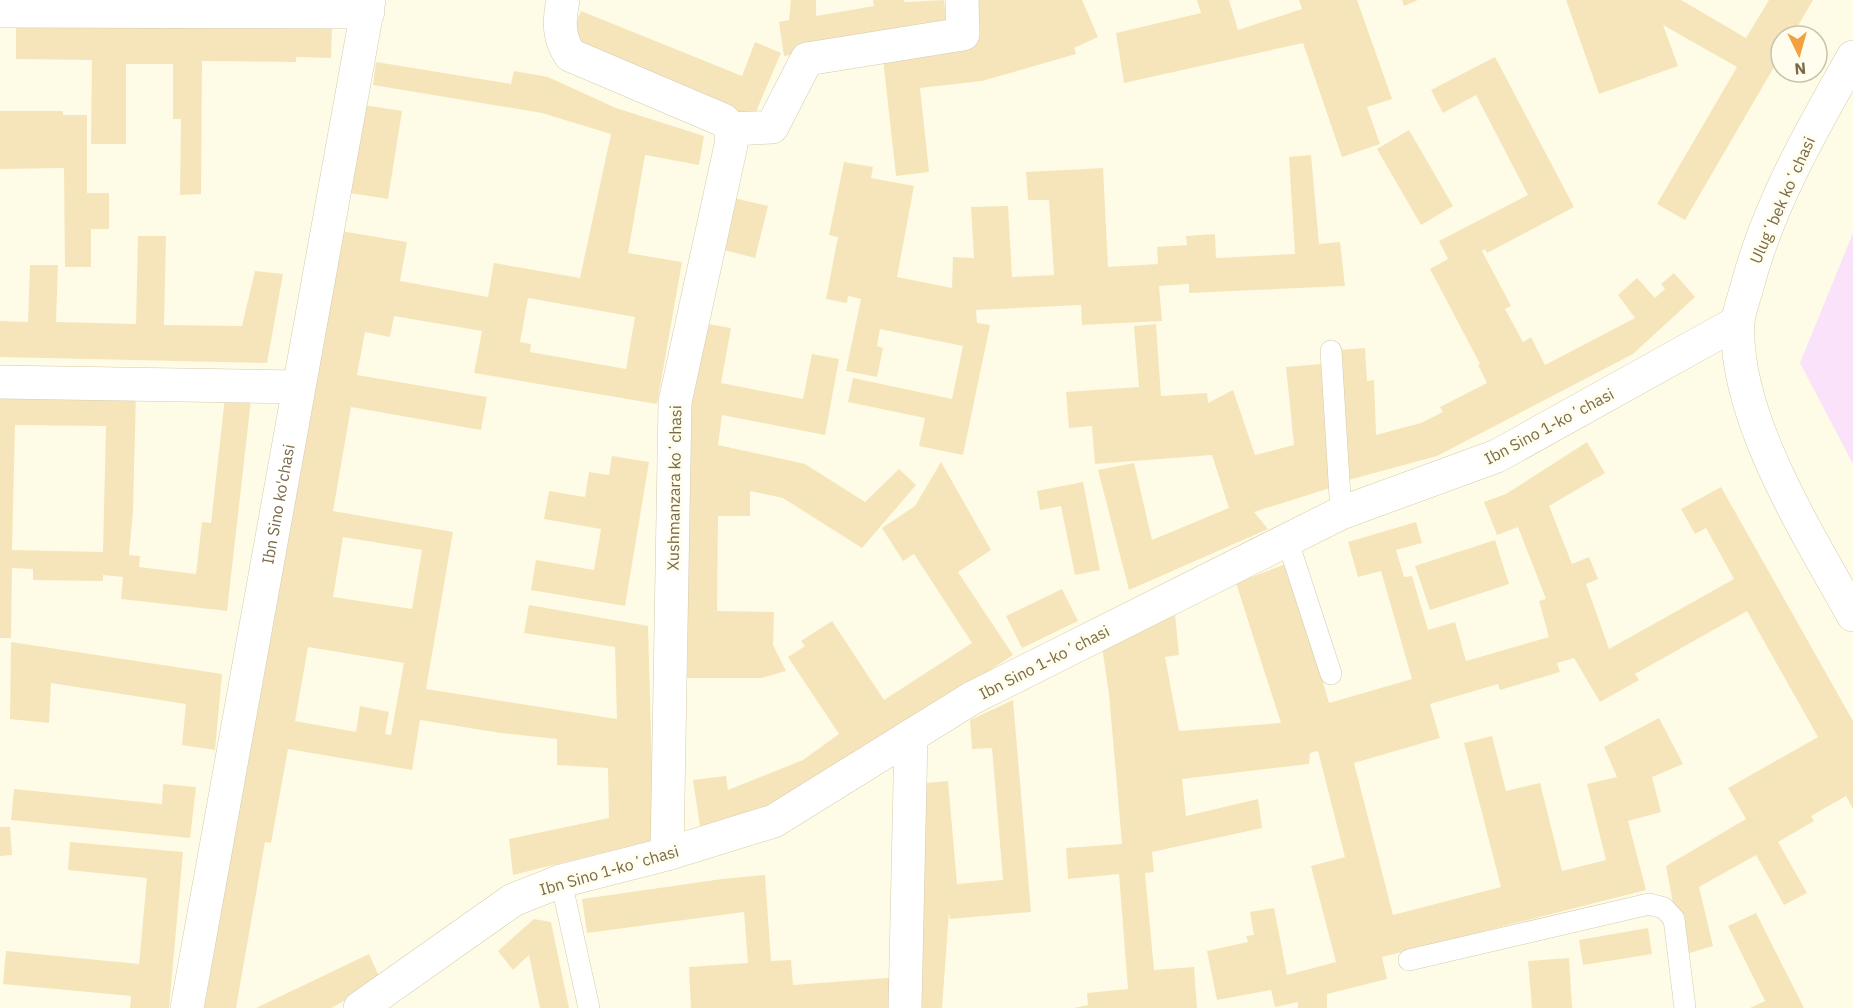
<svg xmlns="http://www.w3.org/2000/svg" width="1853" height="1008" font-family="'IBM Plex Sans',sans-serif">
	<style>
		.education { fill: #fae2fb }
		.building { fill: #f6e5bb; fill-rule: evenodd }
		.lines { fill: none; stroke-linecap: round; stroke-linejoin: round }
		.lane-casing { stroke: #d4cbad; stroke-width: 22 }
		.street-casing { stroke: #d4cbad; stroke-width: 34 }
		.secondary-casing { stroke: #d7ccaa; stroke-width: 34 }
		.lane { stroke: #fff; stroke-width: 21 }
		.street { stroke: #fff; stroke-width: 33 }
		.secondary { stroke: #fff; stroke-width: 33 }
		.labels { text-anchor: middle; stroke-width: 6; stroke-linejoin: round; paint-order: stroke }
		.street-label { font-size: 16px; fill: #7a6a48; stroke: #fffeee }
	</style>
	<rect width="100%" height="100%" fill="#fefce6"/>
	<path class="education" d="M1853 233V464L1800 363Z"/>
	<path class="building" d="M791 0H816V16L874 6 873 0H904V2L944 0 947 29 784 56 779 22 789 20Z
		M972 0H1082L1098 37 1074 48 1076 54 982 81 920 88 929 172 896 176 882 50 977 39Z
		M1197 0H1229L1238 30 1302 9 1299 0H1357L1392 99 1367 107 1380 144 1342 157 1303 43 1124 83 1116 33 1201 13Z
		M1402 0H1418L1404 6Z
		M1566 0H1681L1746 38 1769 0H1813L1792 36H1781V55L1685 220 1657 204 1737 67 1663 25 1678 66 1599 94Z
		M581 11 742 76 755 42 781 53 752 121 566 46Z
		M16 25 332 28 331 58 296 57V62L202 61 201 194 180 195 181 119H173V64H126V144H91L92 60 16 59Z
		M1495 57 1574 207 1487 253 1485 249 1482 251 1511 306 1505 309 1523 342 1531 337 1545 365 1635 318 1618 295 1637 278 1655 298 1665 289 1661 284 1674 273 1695 297 1633 354 1437 456 1345 481 1338 350 1365 348 1367 381 1374 380 1376 435 1421 423 1443 412 1440 407 1487 383 1478 365 1480 364 1430 269 1448 259 1439 241 1528 195 1476 95 1443 113 1431 90Z
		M376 62 511 84 514 71 548 77 616 108 704 136 699 165 645 155 628 253 682 262 657 404 474 373 482 331 394 316 390 337 365 332 357 375 487 397 481 430 351 407 333 511 453 532 426 689 617 719 615 647 524 633 529 605 648 626 654 840 513 875 509 839 609 818 608 768 557 765V739L501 733 420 720 412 770 288 749 271 843 265 842 236 1008H204L341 231 407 242 400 281 488 297 494 263 580 278 611 134 542 113 373 85ZM528 298 635 317 626 369 530 352 531 344 520 342ZM343 537 422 550 412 609 333 597ZM308 647 404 663 391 735 385 734 389 712 360 706 356 732 295 721Z
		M364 105 402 111 388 199 350 193Z
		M0 111H63V115H87V193H109V229H91V267H65L64 168 0 169Z
		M1409 130 1453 206 1421 225 1377 149Z
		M1311 155 1319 244 1340 242 1345 286 1189 293V284L1159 286 1162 321 1082 325 1081 305 976 310 977 323 990 325 963 455 919 446 925 418 848 402 853 378 952 399 963 346 880 329 877 346 883 348 877 377 846 371 861 299 848 296 847 303 826 299 838 237 829 235 844 162 873 167 871 178 914 186 897 277 952 288 953 257 974 258 971 207 1008 206 1012 277 1054 275 1049 200H1028L1026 172 1103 168 1108 267 1158 264 1157 247 1187 245 1186 236 1215 234 1216 258 1295 254 1289 157Z
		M729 197 768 206 755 258 716 248Z
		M138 236H166L164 325 242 326 255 271 283 274 267 363 0 357V321L28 322 30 265H58L56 322 136 324Z
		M696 322 731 328 721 383 803 399 812 354 839 359 825 435 722 415 718 445 805 464 865 502 899 469 916 485 862 548 783 498 750 491V516H718L717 611 774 612 773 645 786 671 761 678H687L688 644H681L682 477Z
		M1156 324 1161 396 1207 393 1208 403 1233 390 1255 455 1294 445 1286 367 1321 364 1333 487 1254 512 1268 529 1129 590 1098 470 1134 463 1152 540 1229 508 1212 455 1095 464 1092 426 1069 428 1066 392 1139 387 1134 326Z
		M0 390 136 392 133 510 129 555 140 556 139 567 196 574 202 522 211 523 225 397 251 400 227 611 121 599 123 577 103 575V581L33 580V569L12 568 11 638H0ZM15 425 106 426 103 552 12 550Z
		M1587 442 1605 473 1549 506 1572 564 1589 557 1598 579 1586 584 1609 649 1734 579 1706 528 1695 534 1681 509 1721 487 1853 721V809L1846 796 1811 816 1814 821 1778 842 1807 893 1784 905 1756 855 1699 887 1713 946 1683 955 1666 866 1746 819 1728 788 1818 737 1747 611 1635 674 1639 680 1600 702 1574 658 1557 663 1560 672 1500 690 1498 684 1430 704 1440 738 1354 763 1393 915 1501 887 1464 743 1492 736 1506 791 1540 783 1562 871 1606 860 1587 784 1617 777 1604 747 1659 718 1683 764 1652 777 1661 812 1628 821 1646 890 1382 957 1387 979 1327 994V1008H1298V1002L1275 1007 1271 990 1217 1000 1207 951 1248 942 1246 936 1254 935 1250 912 1274 908 1287 975 1336 962 1311 866 1345 857 1318 751 1310 753 1309 764 1182 779 1186 816 1258 799 1262 828 1152 852 1154 872 1145 873 1154 970 1194 967 1197 1008H1074L1088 1005 1087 993 1128 989 1119 874 1068 879 1066 848 1122 844 1109 694 1102 647 1175 614 1179 655 1165 657 1179 731 1281 723 1236 583 1288 563 1329 703 1412 679 1381 571 1358 577 1348 542 1416 522 1422 543 1396 550 1404 577 1412 576 1428 630 1455 622 1466 661 1549 637 1539 601 1546 599 1518 527 1497 535 1484 502 1506 494Z
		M612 456 649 462 625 606 531 590 536 560 594 570 601 529 544 519 549 491 585 497 589 472 609 475Z
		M941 462 991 550 958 572 1013 655 814 786 701 833 693 780 726 776 728 790 803 760 839 734 788 657 805 646 801 641 832 621 884 700 972 643 914 554 903 561 882 528 915 506Z
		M1083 482 1100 570 1075 575 1061 506 1040 510 1037 491Z
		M1495 540 1509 584 1430 610 1415 566Z
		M1062 589 1078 621 1022 648 1006 616Z
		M11 642 222 674 215 750 182 745 186 704 51 683 49 723 10 719Z
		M1013 700 1031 912 950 919 949 912 942 1008H909L916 784 948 781 957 884 1003 880 992 748 972 749 970 720Z
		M163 784 196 787 190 838 11 820 14 789 162 804Z
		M0 827H10L12 855 0 856Z
		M70 842 183 852 169 1008H130L131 996 3 984 6 951 139 964 147 878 68 870Z
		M765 875 771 961 791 960 793 985 900 977 902 1008H691L689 967 748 963 744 912 587 933 582 899 722 879Z
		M1756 913 1804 1008H1750L1765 1001 1728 926Z
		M534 919 551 922 569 1008H540L529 955 513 970 498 951Z
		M1648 928 1652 954 1583 965 1579 940Z
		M369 954 381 981 331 1008H256Z
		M1569 958 1572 1008H1532L1528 961Z"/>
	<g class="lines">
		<g class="lane-casing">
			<path id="lane" d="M1331 351 1341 513
				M1287 539 1331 674
				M561 881 589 1008
				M1409 960 1649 904 1664 908 1674 919 1685 1008"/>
		</g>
		<g class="street-casing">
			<g id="street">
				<path d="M563 0C559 21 558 37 570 55L723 120 732 129 731 145 675 402 667 854"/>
				<path d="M0 11 368 12"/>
				<path d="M732 129 772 127 807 59 963 34 962 0"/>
				<path d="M0 382 298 387"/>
				<path id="s1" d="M187 1008 369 0"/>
				<path d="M905 1008 911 736"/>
			</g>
		</g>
		<g class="secondary-casing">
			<path id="secondary" d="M1853 57C1812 129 1768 206 1747 287 1744 298 1739 311 1738 322 1733 417 1809 535 1853 615
				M360 1008 513 900 561 881 667 854 774 821 972 698 1341 513 1497 456 1738 322"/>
		</g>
		<use href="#lane" class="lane"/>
		<use href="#street" class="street"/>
		<use href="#secondary" class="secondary"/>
	</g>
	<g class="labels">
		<g class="street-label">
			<text transform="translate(1782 200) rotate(-66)" y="6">Ulugʻbek koʻchasi</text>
			<text transform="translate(1549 426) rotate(-28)" y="6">Ibn Sino 1-koʼchasi</text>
			<text transform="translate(674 488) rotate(-89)" y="6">Xushmanzara koʻchasi</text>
			<text dy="6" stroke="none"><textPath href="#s1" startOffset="512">Ibn Sino ko'chasi</textPath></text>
			<text transform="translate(1044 662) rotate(-27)" y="6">Ibn Sino 1-koʼchasi</text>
			<text transform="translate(609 870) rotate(-16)" y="6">Ibn Sino 1-koʼchasi</text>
		</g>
	</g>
	<g transform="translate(1799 54) rotate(175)"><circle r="28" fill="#fffeee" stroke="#cac3ac" stroke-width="1.5"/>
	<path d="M0-4.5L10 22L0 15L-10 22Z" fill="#f2a141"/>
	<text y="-9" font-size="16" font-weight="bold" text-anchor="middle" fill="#7a6a48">N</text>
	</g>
</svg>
